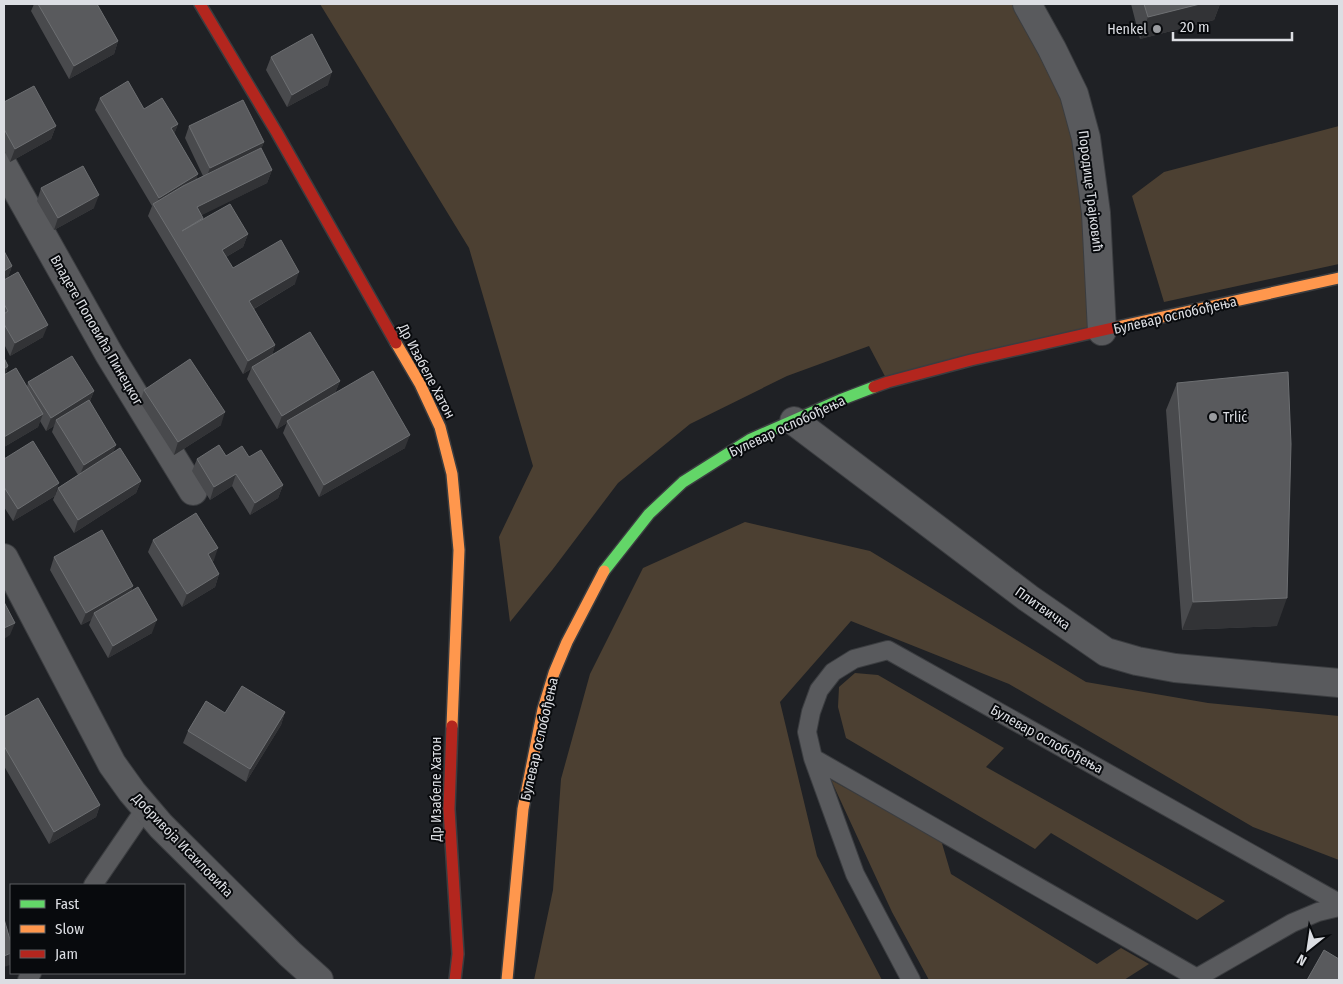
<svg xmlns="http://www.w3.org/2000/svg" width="1343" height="984" font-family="'Fira Sans Condensed',sans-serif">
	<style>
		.green { fill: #4c4032 }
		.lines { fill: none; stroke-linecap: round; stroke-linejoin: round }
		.lane-casing { stroke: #3b3d40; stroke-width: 20 }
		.street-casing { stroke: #3b3d40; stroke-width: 30 }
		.fast-casing { stroke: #3b3d40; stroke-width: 14 }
		.slow-casing { stroke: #3b3d40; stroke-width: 14 }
		.jam-casing { stroke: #3b3d40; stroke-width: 14 }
		.lane { stroke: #595a5d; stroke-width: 18 }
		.street { stroke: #595a5d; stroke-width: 28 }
		.fast { stroke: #63d668; stroke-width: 11 }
		.slow { stroke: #ff974d; stroke-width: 11 }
		.jam { stroke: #b3261e; stroke-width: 11 }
		.wall { fill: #494a4d }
		.shaded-wall { fill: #323336 }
		.building { fill: #595a5d; stroke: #6d6f72 }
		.poi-dot { fill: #9a9ca0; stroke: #080a0d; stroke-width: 2 }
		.labels { text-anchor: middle; stroke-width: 4; stroke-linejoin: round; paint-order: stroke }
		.poi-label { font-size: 14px; fill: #dcdee3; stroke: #080a0d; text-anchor: end }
		.street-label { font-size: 14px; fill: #dcdee3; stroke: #080a0d }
	</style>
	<rect width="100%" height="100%" fill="#1f2125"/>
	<path class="green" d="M320 4H1027L1074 94 1102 331 888 382 869 346 787 376 690 424 618 483 553 569 510 622 499 537 533 466 469 248Z
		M1339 126V264L1164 302 1132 196 1164 172Z
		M745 522 870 551 1086 682 1208 703 1339 716V860L1253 827 1009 684 851 621 780 702 817 856 882 980H534L553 890 561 779 590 674 643 568Z
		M855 673 878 675 1004 748 986 767 1225 901 1197 920 1051 833 1035 849 846 738 838 707 839 687Z
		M831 780 941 840 951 874 1097 964 1121 948 1149 964 1124 980H929L892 912Z"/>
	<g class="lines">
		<g class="lane-casing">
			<path id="lane" d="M813 758 1197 978
				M93 885 145 809
				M27 980 32 973
				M911 980 855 874 813 758 807 732 811 712 819 690 833 672 854 659 888 650 1339 903
				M1193 980 1292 923 1318 912 1339 907"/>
		</g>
		<g class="street-casing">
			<path id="street" d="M1027 4 1052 49 1074 94 1086 138 1096 213 1102 331
				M4 167 109 354 193 491
				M794 421 1028 598 1106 652 1137 661 1175 668 1339 683
				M4 558 112 764 132 792 161 826 290 954 319 980"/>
		</g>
		<g class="fast-casing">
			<path id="fast" d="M604 571 649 514 683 482 751 439 840 400 874 387"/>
		</g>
		<g class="slow-casing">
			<path id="slow" d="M1117 327 1339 278
				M396 343 420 384 440 427 452 474 459 550 452 726
				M507 980 523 809 543 709 554 673 567 642 604 571"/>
		</g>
		<g class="jam-casing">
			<path id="jam" d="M200 4 277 133 396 343
				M874 387 888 382 971 360 1117 327
				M452 726 449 809 458 954 455 980"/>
		</g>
		<use href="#lane" class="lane"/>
		<use href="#street" class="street"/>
		<use href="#fast" class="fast"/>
		<use href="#slow" class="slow"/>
		<use href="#jam" class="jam"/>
	</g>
	<path class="wall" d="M34 4H97L118 41 114 54 69 79 31 11Z
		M1131 4H1220L1214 20 1140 39Z
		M271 57 328 85 287 107 266 70Z
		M100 98 144 109 178 124 174 134 197 179 203 176 185 138 189 126 264 142 261 149 272 170 267 183 201 215 203 219 248 234 243 247 226 257 233 268 295 284 254 309 275 345 272 355 340 381 335 393 405 448 319 497 283 433 287 423 277 429 247 379 251 369 243 374 148 216 152 206 95 110Z
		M4 102 56 126 51 139 10 162 4 150Z
		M41 188 94 208 54 230 37 201Z
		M4 251 12 266 8 277 43 337 10 356 4 344Z
		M4 358 8 366 6 373 27 387 28 382 94 391 90 401 113 453 141 481 136 493 74 533 53 500 58 488 78 475 52 432 54 426 46 431 40 421 38 427 4 447Z
		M1177 383 1277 626 1182 630 1166 410Z
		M144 390 221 425 174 455 140 402Z
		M226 456 249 457 283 485 278 498 250 515 232 486 210 500 192 471 197 459Z
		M4 459 55 496 13 521 4 507Z
		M153 540 214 560 212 562 219 574 215 587 182 607 148 552Z
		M54 557 132 591 152 633 108 658 89 625 91 620 81 625 50 570Z
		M285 712 281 725 246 782 183 743 188 731 225 713Z
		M4 717 100 805 96 817 49 844 4 766Z"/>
	<path class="shaded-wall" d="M1200 4H1220L1214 20 1140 39 1148 17Z
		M118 41 114 54 69 79 74 66Z
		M332 72 328 85 287 107 292 95Z
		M178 124 173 137 171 128Z
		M56 126 51 139 10 162 15 149Z
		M264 142 259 155 205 181 210 168Z
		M272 170 267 183 192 220 197 207Z
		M198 174 194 187 155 208 159 198Z
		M99 195 94 208 54 230 58 218Z
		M248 234 243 247 217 262 222 250Z
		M12 266 8 278 4 281V271Z
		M299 272 295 284 245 314 249 301Z
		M48 325 43 337 10 356 15 343Z
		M275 345 271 358 252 367 251 369 243 374 248 361Z
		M8 366 4 379V369Z
		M340 381 335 393 287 421V423L277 429 282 416Z
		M94 391 89 403 56 420 54 426 46 431 51 418Z
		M225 412 221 425 174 455 178 442Z
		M43 414 38 427 4 447V437Z
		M410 435 405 448 319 497 324 485Z
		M116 445 112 457 79 477 84 465Z
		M236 474 232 486 210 500 214 487Z
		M141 481 136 493 74 533 78 520Z
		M59 483 55 496 13 521 18 509Z
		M283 485 278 498 250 515 255 503Z
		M218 548 214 560 203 567 208 554Z
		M219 574 215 587 182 607 187 594Z
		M133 586 129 599 94 613 91 620 81 625 86 613Z
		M1287 598 1277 626 1182 630 1193 602Z
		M157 620 152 633 108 658 113 646Z
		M15 623 10 635 4 639V628Z
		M285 712 281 725 246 782 250 769Z
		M100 805 96 817 49 844 54 832Z
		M11 953V960L10 965 4 967V956Z"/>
	<path class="building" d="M38 4H97L118 41 74 66Z
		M1144 4H1200L1148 17Z
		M312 34 332 72 292 95 271 57Z
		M128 81 144 109 162 98 178 124 171 128 198 174 159 198 100 98Z
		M34 86 56 126 15 149 4 129V102Z
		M243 100 264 142 210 168 189 126Z
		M261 148 272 170 197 207 203 218 182 231 230 204 248 234 222 250 233 268 281 240 299 272 249 301 275 345 248 361 153 204 183 186Z
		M83 166 99 195 58 218 41 188Z
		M4 251 12 266 4 271Z
		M18 272 48 325 15 343 4 324V314L8 311 4 304V280Z
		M310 332 340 381 282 416 252 367Z
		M72 356 94 391 51 418 28 382Z
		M4 358 8 366 4 369Z
		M190 359 225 412 178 442 144 390Z
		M16 368 43 414 4 437V375Z
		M373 371 410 435 324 485 287 421Z
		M1288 372 1291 444 1287 598 1193 602 1177 383Z
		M89 400 116 445 84 465 56 420Z
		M33 441 59 483 18 509 4 487V459Z
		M219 445 226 456 242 446 249 457 261 450 283 485 255 503 236 474 214 487 197 459Z
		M120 448 141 481 78 520 58 488Z
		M196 513 218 548 208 554 219 574 187 594 153 540Z
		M102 530 133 586 86 613 54 557Z
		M138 587 157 620 113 646 94 613Z
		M4 602 15 623 4 628Z
		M242 686 285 712 250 769 188 731 206 701 225 713Z
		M38 698 100 805 54 832 4 746V717Z
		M4 919 11 943V953L4 956Z
		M1324 950 1339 959V980H1307Z"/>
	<g class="poi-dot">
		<circle cx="1157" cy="29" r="5"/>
		<circle cx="1213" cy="417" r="5"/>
	</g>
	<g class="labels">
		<g class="poi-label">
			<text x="1147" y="34">Henkel</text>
			<text x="1223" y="422" text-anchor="start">Trlić</text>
		</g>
		<g class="street-label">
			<text transform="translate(1091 191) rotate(83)" y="5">Породице Трајковић</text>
			<text transform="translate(1175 315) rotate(-13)" y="5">Булевар ослобођења</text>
			<text transform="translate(97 330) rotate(60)" y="5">Владете Поповића Пинецког</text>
			<text transform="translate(427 371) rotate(62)" y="5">Др Изабеле Хатон</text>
			<text transform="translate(787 426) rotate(-25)" y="5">Булевар ослобођења</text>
			<text transform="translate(1043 608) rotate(35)" y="5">Плитвичка</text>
			<text transform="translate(539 739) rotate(-77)" y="5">Булевар ослобођења</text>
			<text transform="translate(1047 739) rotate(29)" y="5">Булевар ослобођења</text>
			<text transform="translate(436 789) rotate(-90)" y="5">Др Изабеле Хатон</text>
			<text transform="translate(183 845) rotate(46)" y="5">Добривоја Исаиловића</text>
		</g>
	</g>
	<rect width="1343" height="984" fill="none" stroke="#dcdee3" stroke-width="10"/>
	<rect x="10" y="884" width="175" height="90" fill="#080a0d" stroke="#5d5f63"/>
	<rect x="20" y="900" width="25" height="8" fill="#63d668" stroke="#5d5f63"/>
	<text x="55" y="909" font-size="15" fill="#dcdee3">Fast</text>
	<rect x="20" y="925" width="25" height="8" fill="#ff974d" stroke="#5d5f63"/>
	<text x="55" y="934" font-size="15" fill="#dcdee3">Slow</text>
	<rect x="20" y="950" width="25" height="8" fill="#b3261e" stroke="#5d5f63"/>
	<text x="55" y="959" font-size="15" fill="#dcdee3">Jam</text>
	<g transform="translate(1308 949) rotate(210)" stroke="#080a0d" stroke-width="4" paint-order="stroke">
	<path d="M0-4L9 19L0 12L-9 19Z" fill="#dcdee3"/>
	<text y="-8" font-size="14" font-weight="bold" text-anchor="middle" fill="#dcdee3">N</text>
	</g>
	<path d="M1173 32v8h119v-8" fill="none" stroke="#dcdee3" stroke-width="2.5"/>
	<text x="1180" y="32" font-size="15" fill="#dcdee3" stroke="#080a0d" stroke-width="4" paint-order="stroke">20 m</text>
</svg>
